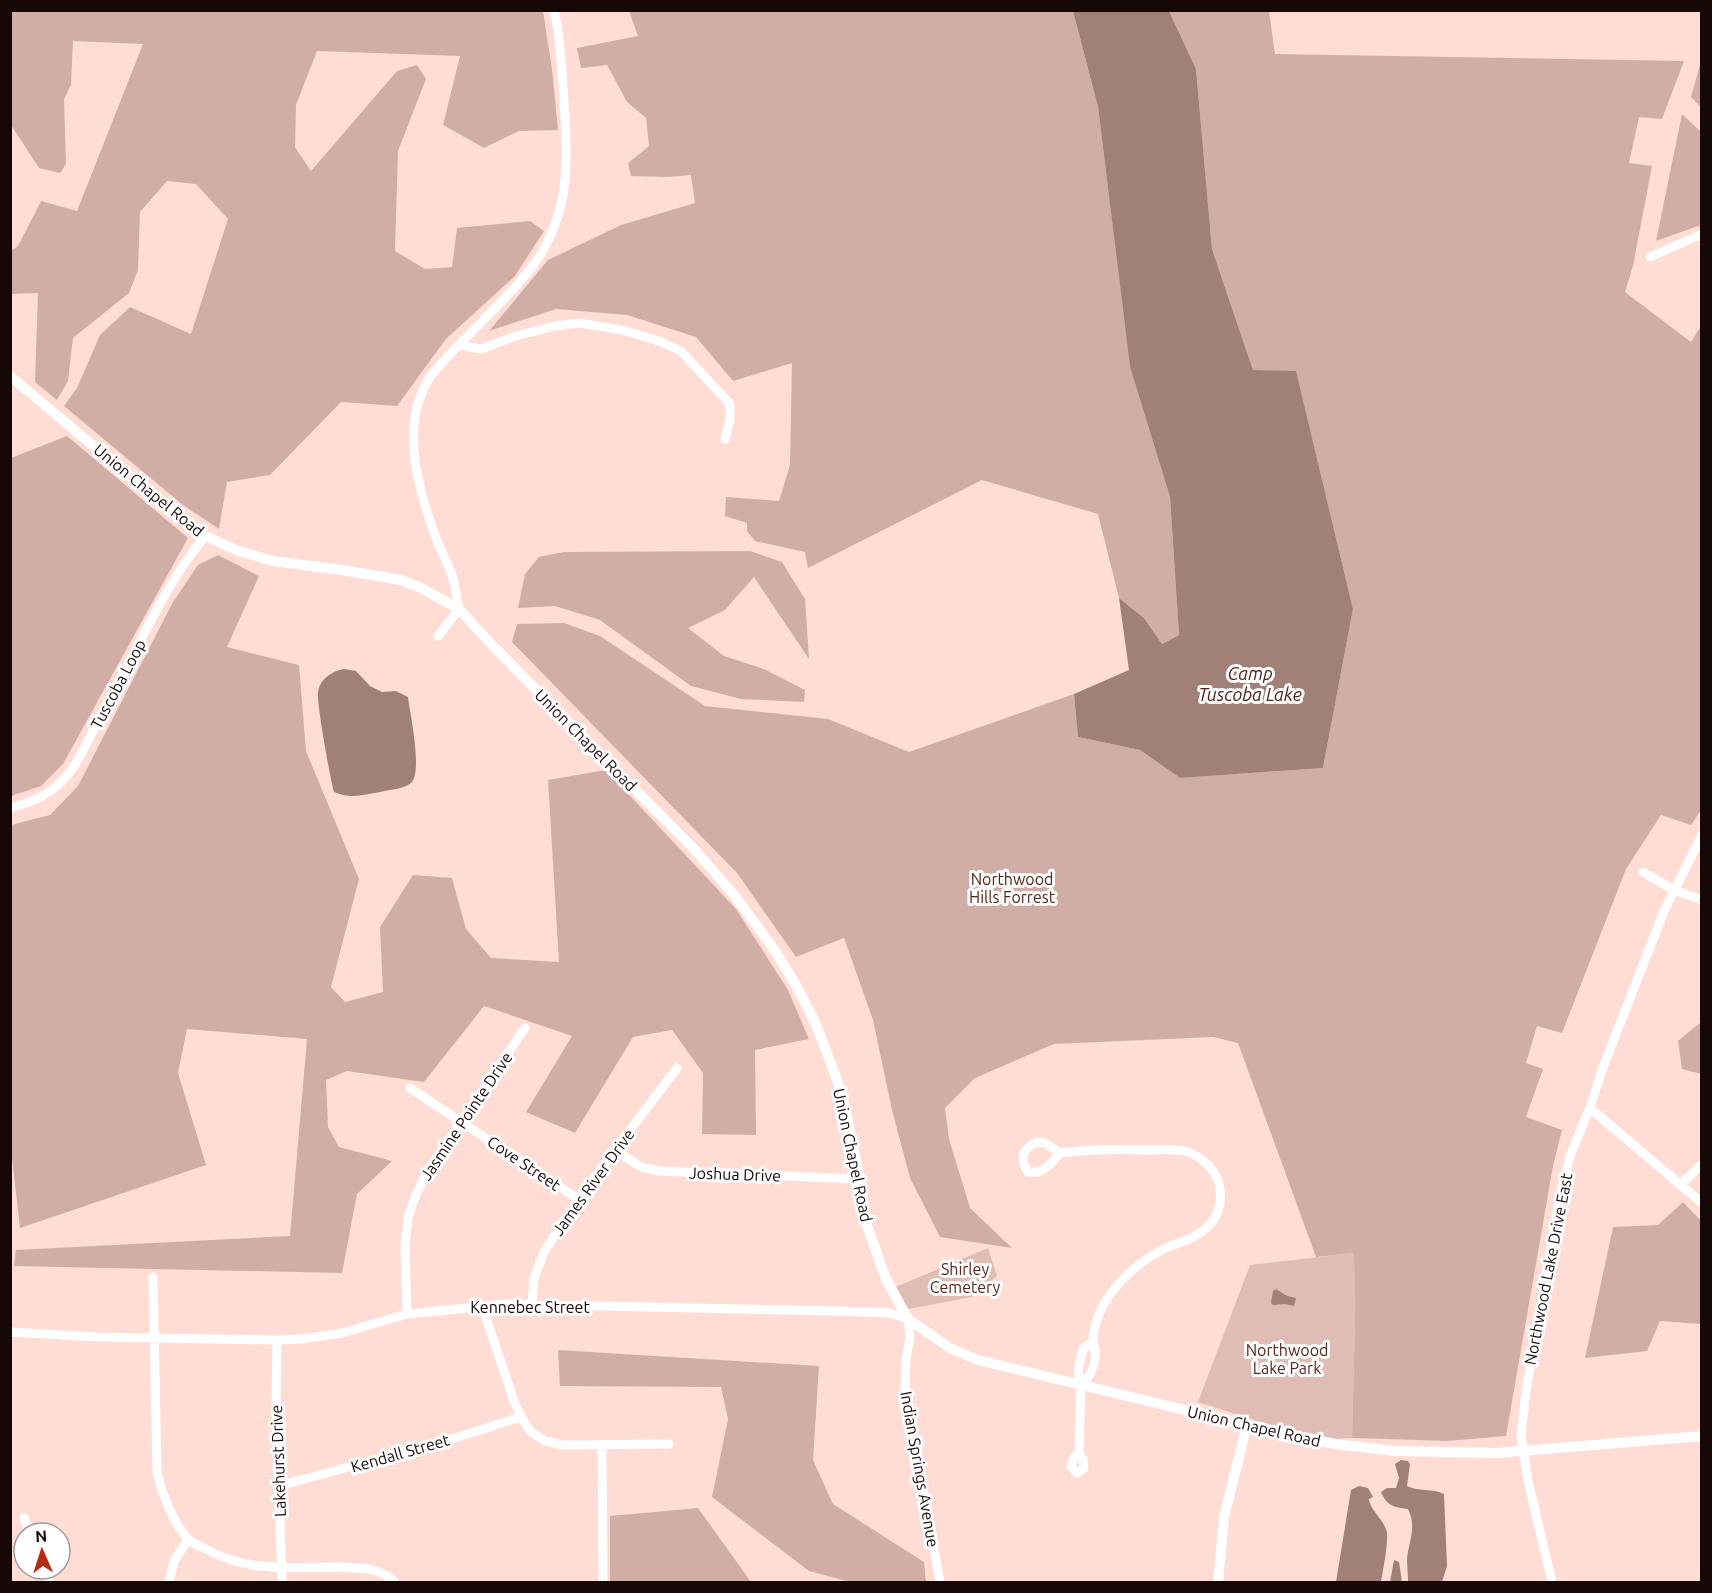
<svg xmlns="http://www.w3.org/2000/svg" width="1712" height="1593" font-family="Ubuntu,sans-serif">
	<style>
		.green { fill: #dfbcb4 }
		.forest { fill: #d0ada5 }
		.water { fill: #a18078 }
		.lines { fill: none; stroke-linecap: round; stroke-linejoin: round }
		.minor { stroke: #fff; stroke-width: 9 }
		.tertiary { stroke: #fff; stroke-width: 10 }
		.labels { text-anchor: middle; stroke-width: 6; stroke-linejoin: round; paint-order: stroke }
		.street-label { font-size: 16px; fill: #150806; stroke: #fff }
		.park-label { font-size: 16px; fill: #55261d; stroke: #fff }
		.water-label { font-size: 18px; font-style: italic; fill: #502118; stroke: #fff }
	</style>
	<rect width="100%" height="100%" fill="#ffddd5"/>
	<path class="green" d="M988 1248 997 1276 972 1297 903 1310 891 1289Z
		M1354 1253 1355 1322 1352 1438 1316 1440 1198 1402 1250 1265Z"/>
	<path class="forest" d="M10 11H543L552 69 558 130 519 131 484 148 443 125 460 56 317 51 296 105 295 147 311 171 397 71 417 65 426 79 398 151 395 251 425 269 452 267 457 228 530 221 544 231 515 276 446 339 397 406 341 402 270 475 227 482 219 529 183 505 64 406 77 388 100 335 130 307 191 334 228 219 196 184 167 181 140 212 138 270 129 293 73 338 68 381 57 400 35 382 38 293 11 294V251L18 246 41 201 77 211 143 44 73 41 71 85 64 99 66 164 60 173 39 168 11 125Z
		M629 11H1073L1098 107 1130 367 1170 497 1179 635 1162 644 1144 618 1119 598 1098 514 982 480 808 568 805 552 755 541 747 531V523L725 516 726 497 779 501 790 465 792 363 733 381 696 337 627 315 556 309 489 331 548 260 621 225 695 203 691 175 667 177 631 176 628 163 649 146 646 118 627 102 607 65 581 68 577 48 638 36Z
		M1169 11H1269L1275 54 1684 61 1662 119 1639 117 1629 163 1652 166 1633 266 1625 292 1691 342 1701 326V810L1691 825 1661 815 1626 869 1562 1033 1537 1026 1526 1063 1543 1069 1526 1117 1562 1130 1553 1166 1506 1436 1448 1441 1352 1438 1355 1322 1354 1253 1316 1257 1238 1043 1213 1037 1054 1044 975 1078 945 1108 949 1139 970 1208 1012 1248 940 1237 910 1178 892 1110 873 1020 844 938 796 957 737 873 512 642 517 624 564 623 600 636 705 706 828 719 909 752 1074 694 1078 737 1140 750 1180 778 1323 768 1353 609 1296 372 1253 370 1212 249 1196 69Z
		M1701 61V107L1691 97Z
		M1682 114 1701 132V225L1656 241Z
		M67 436 188 538 63 764 41 786 11 796V458Z
		M750 551 782 562 805 599 809 659 754 577 725 610 688 628 724 656 764 669 805 690 804 702 741 699 691 686 600 620 555 606 518 608 525 574 539 557 564 552Z
		M218 555 259 576 227 647 299 665 306 751 359 879 331 987 345 1002 383 992 380 927 413 875 452 878 466 929 491 958 559 962 548 780 606 770 736 909 788 990 809 1039 755 1050 756 1135 702 1134 703 1073 672 1030 633 1037 575 1133 526 1112 572 1036 484 1006 424 1082 347 1071 326 1080 328 1127 339 1147 392 1161 357 1194 342 1273 14 1266 16 1250 290 1236 307 1039 187 1029 178 1073 206 1165 20 1228 10 1140 11 825 50 815 78 786 173 602 198 565Z
		M1701 1022V1074L1682 1069 1678 1041Z
		M1683 1202 1701 1221V1324L1660 1321 1647 1351 1585 1358 1613 1227 1658 1225Z
		M558 1350 819 1366 813 1460 833 1504 924 1562 926 1582H850L809 1571 712 1497 728 1419 721 1387 560 1386Z
		M698 1508 751 1582H610V1516Z"/>
	<path class="water" d="M1073 11H1169L1196 69 1212 249 1253 370 1296 371 1353 609 1323 768 1180 778 1140 750 1078 737 1074 694 1129 670 1119 598 1144 618 1162 644 1179 635 1170 497 1130 367 1098 107Z
		M344 669 356 671 370 686 382 692 396 691 408 697C410 714 423 772 411 783 404 789 388 790 380 792 364 795 349 799 334 792 331 783 316 700 318 692 320 679 332 671 344 669Z
		M1276 1289 1287 1296 1296 1298 1294 1306 1285 1304 1273 1305 1271 1303 1273 1291Z
		M1401 1460 1408 1461 1410 1464 1407 1486C1418 1492 1433 1488 1444 1494L1447 1566 1442 1582H1408C1408 1574 1407 1566 1407 1558 1409 1541 1417 1527 1408 1509 1393 1507 1387 1506 1381 1492L1387 1488H1396L1399 1478 1395 1464Z
		M1359 1486 1368 1488 1373 1497 1369 1499C1370 1511 1385 1520 1387 1533 1388 1545 1383 1570 1381 1582H1336L1351 1490Z
		M1394 1560 1399 1562 1402 1582H1390Z"/>
	<g class="lines">
		<path class="minor" d="M1650 257 1702 234
			M459 345 481 349 516 336 555 326 580 323 622 330 659 341 681 351 730 404V420L725 439
			M438 636 459 609C457 597 455 584 451 572 447 561 440 550 436 538 418 489 399 425 430 377 461 338 501 307 532 267 571 214 568 163 564 101 562 71 561 40 554 10
			M10 808C30 803 48 796 62 781 78 765 87 741 98 722 133 660 160 591 205 536
			M1643 872 1674 890 1702 900
			M410 1088 578 1199
			M1590 1108 1702 1203
			M1037 1142 1045 1143 1060 1153C1050 1165 1044 1174 1028 1172 1019 1158 1022 1149 1037 1142Z
			M615 1150 641 1167 659 1171 860 1179
			M1060 1153C1089 1149 1118 1149 1147 1150 1160 1150 1175 1148 1188 1152 1203 1157 1218 1173 1220 1188 1222 1202 1218 1217 1208 1226 1196 1239 1179 1242 1164 1249 1143 1259 1125 1275 1111 1293 1102 1305 1094 1323 1093 1339 1093 1344 1095 1348 1095 1352 1096 1365 1090 1377 1081 1385L1078 1371 1083 1349 1093 1342
			M1681 1184 1702 1164
			M153 1277 157 1473C162 1493 173 1523 188 1539 192 1543 199 1546 204 1548 246 1573 292 1567 339 1567 360 1568 379 1567 395 1582
			M532 1305 534 1278 544 1252 578 1199 677 1068
			M482 1306 514 1401 521 1417 530 1431 545 1441 564 1445 669 1444
			M407 1314 405 1247 408 1217 415 1197 428 1170 525 1028
			M10 1332 97 1337 277 1340 301 1339 342 1333 407 1314 507 1304 837 1311 890 1313 908 1319 910 1338 906 1358 905 1389 940 1582
			M277 1340 276 1399 282 1582
			M602 1445 603 1582
			M1079 1452 1081 1385
			M1079 1452 1083 1459 1084 1468 1077 1473 1071 1467 1074 1457Z
			M278 1486 439 1443 521 1417
			M24 1518 30 1533
			M44 1569 49 1582
			M169 1582 174 1561 188 1539
			M1552 1582 1528 1481 1521 1436 1526 1391 1558 1205 1570 1156 1590 1108 1602 1070 1664 911 1702 835"/>
		<path class="tertiary" d="M10 376 152 495 205 536 236 550 273 561 342 570 401 580 419 587 459 609 491 644 696 851 735 896 776 952 797 987 815 1022 836 1077 845 1107 860 1179 866 1223 886 1279 908 1319 950 1348 978 1360 1247 1425 1335 1444 1395 1451 1497 1453 1702 1436
			M1218 1582 1224 1517 1247 1425"/>
	</g>
	<g class="labels">
		<g class="street-label">
			<text transform="translate(149 490) rotate(39)" y="6">Union Chapel Road</text>
			<text transform="translate(118 684) rotate(-62)" y="6">Tuscoba Loop</text>
			<text transform="translate(586 740) rotate(45)" y="6">Union Chapel Road</text>
			<text transform="translate(466 1116) rotate(-56)" y="6">Jasmine Pointe Drive</text>
			<text transform="translate(853 1155) rotate(78)" y="6">Union Chapel Road</text>
			<text transform="translate(524 1163) rotate(34)" y="6">Cove Street</text>
			<text transform="translate(735 1174) rotate(2)" y="6">Joshua Drive</text>
			<text transform="translate(593 1182) rotate(-54)" y="6">James River Drive</text>
			<text transform="translate(1548 1269) rotate(-79)" y="6">Northwood Lake Drive East</text>
			<text x="530" y="1313">Kennebec Street</text>
			<text transform="translate(1254 1426) rotate(13)" y="6">Union Chapel Road</text>
			<text transform="translate(400 1453) rotate(-16)" y="6">Kendall Street</text>
			<text transform="translate(278 1461) rotate(-92)" y="6">Lakehurst Drive</text>
			<text transform="translate(920 1469) rotate(80)" y="6">Indian Springs Avenue</text>
		</g>
		<g class="park-label">
			<text x="1012" y="885">Northwood<tspan x="1012" dy="18">Hills Forrest</tspan></text>
			<text x="965" y="1275">Shirley<tspan x="965" dy="18">Cemetery</tspan></text>
			<text x="1287" y="1356">Northwood<tspan x="1287" dy="18">Lake Park</tspan></text>
		</g>
		<g class="water-label">
			<text x="1250" y="680">Camp<tspan x="1250" dy="21">Tuscoba Lake</tspan></text>
		</g>
	</g>
	<rect width="1712" height="1593" fill="none" stroke="#150806" stroke-width="24"/>
	<g transform="translate(42 1551) rotate(357)"><circle r="28" fill="#ffffff" stroke="#a19c9b" stroke-width="1.5"/>
	<path d="M0-4.5L10 22L0 15L-10 22Z" fill="#b72b12"/>
	<text y="-9" font-size="16" font-weight="bold" text-anchor="middle" fill="#150806">N</text>
	</g>
</svg>
